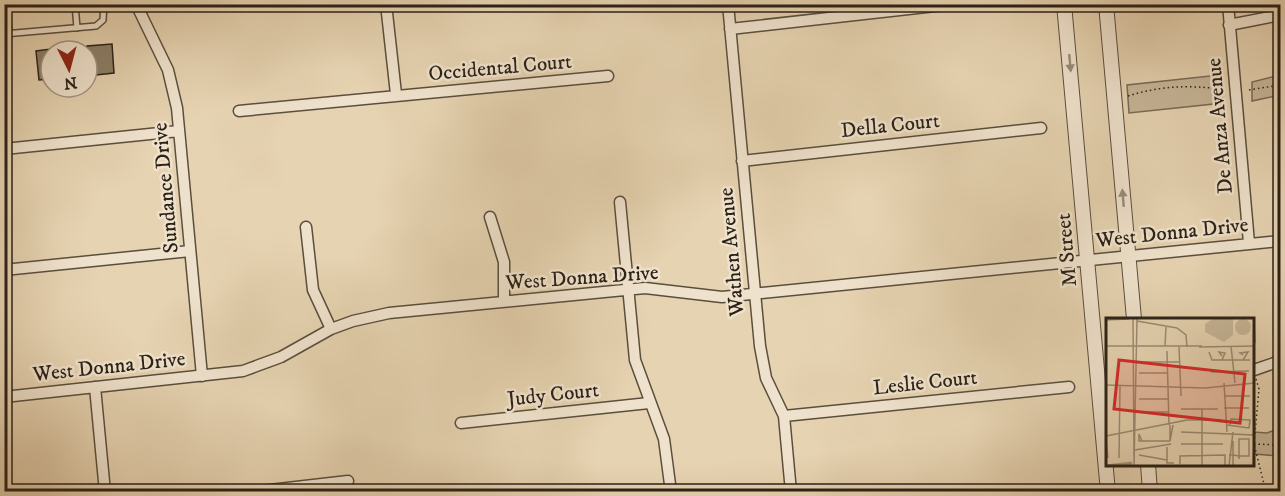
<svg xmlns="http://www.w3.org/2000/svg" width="1285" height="496" font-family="'IM FELL DW Pica',serif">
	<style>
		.green { fill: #c6b597; stroke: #786b57; stroke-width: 1.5 }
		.building { fill: #8c7e67; stroke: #2b2117; stroke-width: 1.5 }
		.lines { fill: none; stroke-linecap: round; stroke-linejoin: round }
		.service-casing { stroke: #5a4e3e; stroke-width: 8 }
		.minor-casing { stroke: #5a4e3e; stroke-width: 13 }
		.tertiary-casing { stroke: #5a4e3e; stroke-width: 16 }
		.path { stroke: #2b2117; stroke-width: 1.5; stroke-dasharray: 1.5 3; stroke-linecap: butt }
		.service { stroke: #efe2cc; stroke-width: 5 }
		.minor { stroke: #efe2cc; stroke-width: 10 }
		.tertiary { stroke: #efe2cc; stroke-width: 14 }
		.oneway { fill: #978b7b }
		.labels { text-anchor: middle; stroke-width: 5; stroke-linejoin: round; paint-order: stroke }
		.street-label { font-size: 21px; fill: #2b2117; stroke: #efe2cc }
		.inset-river { fill: none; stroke: #a6967d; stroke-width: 3 }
		.inset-road { fill: none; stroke: #9b8c73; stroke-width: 1.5 }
		.view { fill: #d62828; fill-opacity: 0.15; stroke: #d62828; stroke-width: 3 }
		.inset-edge { fill: none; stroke: #2b2117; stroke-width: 3 }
	</style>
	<rect width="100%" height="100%" fill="#e6d3b1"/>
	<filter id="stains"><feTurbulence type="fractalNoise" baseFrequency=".00333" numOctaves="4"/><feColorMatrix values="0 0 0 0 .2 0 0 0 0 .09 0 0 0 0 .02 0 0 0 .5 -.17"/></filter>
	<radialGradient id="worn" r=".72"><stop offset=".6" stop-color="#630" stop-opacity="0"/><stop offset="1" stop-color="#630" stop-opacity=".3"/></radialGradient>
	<path class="green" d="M1219 75 1223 103 1129 113 1127 85Z
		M1280 75V95L1252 101V82Z
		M1280 428V456L1254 454V432L1267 433Z"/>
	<path class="building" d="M112 44 114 73 87 76V46Z
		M51 49V79L39 80 36 51Z"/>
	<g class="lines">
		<g class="service-casing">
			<path id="service" d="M6 4 9 34
				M75 4 77 28
				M4 34 96 26 103 20 104 4"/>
		</g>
		<g class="minor-casing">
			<path id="minor" d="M136 4 168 70 177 108 202 376
				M386 4 396 94
				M728 4 760 346 766 378 784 416 791 492
				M1228 4 1249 243
				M1229 25 1280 15
				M730 29 953 4
				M239 111 608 76
				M4 149 179 131
				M742 161 1041 128
				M620 202 635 360 664 439 671 492
				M490 217 504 262V301
				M306 227 313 290 331 329
				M4 270 190 251
				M1254 370 1280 361
				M95 387 105 492
				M4 397 243 371 281 357 331 329 353 321 389 313 645 288 722 297 1280 241
				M784 416 1069 387
				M461 423 649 403
				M252 492 348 481"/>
		</g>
		<g class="tertiary-casing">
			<path id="tertiary" d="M1064 4 1108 492
				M1106 4 1134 319
				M1148 464 1150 492"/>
		</g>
		<path class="path" d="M1249 90 1280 85
			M1128 96C1160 86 1187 85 1221 89
			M1256 379 1259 389 1254 444 1266 492
			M1254 444 1280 445"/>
		<use href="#service" class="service"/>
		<use href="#minor" class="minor"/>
		<use href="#tertiary" class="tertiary"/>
	</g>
	<defs><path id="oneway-solid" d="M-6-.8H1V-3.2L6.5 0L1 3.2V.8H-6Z" transform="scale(1.5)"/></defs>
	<g class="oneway">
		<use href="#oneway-solid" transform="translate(1070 63) rotate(85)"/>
		<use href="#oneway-solid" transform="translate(1123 198) rotate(-95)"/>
	</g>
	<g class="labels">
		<g class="street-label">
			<text transform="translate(500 67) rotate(-5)" y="7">Occidental Court</text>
			<text transform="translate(890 125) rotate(-6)" y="7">Della Court</text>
			<text transform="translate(1219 126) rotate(-95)" y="7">De Anza Avenue</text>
			<text transform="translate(165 188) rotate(-95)" y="7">Sundance Drive</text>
			<text transform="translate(1172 232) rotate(-6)" y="7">West Donna Drive</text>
			<text transform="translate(1066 250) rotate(-95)" y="7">M Street</text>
			<text transform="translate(731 252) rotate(-95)" y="7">Wathen Avenue</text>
			<text transform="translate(582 277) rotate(-4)" y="7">West Donna Drive</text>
			<text transform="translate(109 366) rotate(-6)" y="7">West Donna Drive</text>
			<text transform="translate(925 382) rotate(-6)" y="7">Leslie Court</text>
			<text transform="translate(553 394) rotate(-6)" y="7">Judy Court</text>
		</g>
	</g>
	<g transform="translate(1106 318)">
		<rect width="148" height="148" fill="#e6d3b1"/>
		<path d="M108 0H127V17L118 24 99 14V6ZM129 9a8 8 0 1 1 16 0a8 8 0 1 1-16 0Z" fill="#c6b597"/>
		<path class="inset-river" d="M0 148 26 145"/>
		<path class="inset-road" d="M27 0 28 139M148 0 149 25M0 2 23 1M31 3 71 10 80 17 81 29M0 28H96M59 28 60 9M125 28 129 65M73 29 75 78M93 29 149 28M61 33 63 107M103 34 106 42H144M137 37 134 35 142 34 137 42M116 38 113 34 119 35 116 42M34 44H73M105 54 143 53M33 55H62M118 65 121 114M0 67 99 70 149 65M118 78H144M33 81H63M118 90H143M75 91H112M33 94H63M64 107V123L67 107M121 107 143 110 144 102 125 101 124 107M75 114 149 117M0 118 81 102H115M0 120 2 140M36 123 33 116V123H64M75 126H117M61 129V145H68M29 132 65 126M33 137 61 142M123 137H127L133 138H143V121H133V141M13 140 14 68M74 146V138L119 137V148M28 148 31 0M96 148V91M123 148 127 114M127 148V123M147 148 149 101"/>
		<path class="view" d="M13 42 139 56 134 105 8 91Z"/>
		<rect width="148" height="148" class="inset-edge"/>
	</g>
	<rect width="1285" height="496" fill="none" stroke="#e6d3b1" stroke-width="24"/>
	<rect x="6" y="6" width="1273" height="484" fill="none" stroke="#2b2117" stroke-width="3"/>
	<rect x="12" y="12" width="1261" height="472" fill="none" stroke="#2b2117" stroke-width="1.5"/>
	<g transform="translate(69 69) rotate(174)"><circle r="28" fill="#efe2cc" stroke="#a19584" stroke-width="1.5"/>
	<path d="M0-4.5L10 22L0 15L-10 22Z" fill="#8f2418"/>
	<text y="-9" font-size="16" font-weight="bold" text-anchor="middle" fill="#2b2117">N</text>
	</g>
	<rect width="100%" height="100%" filter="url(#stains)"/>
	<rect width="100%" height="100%" fill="url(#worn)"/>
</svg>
